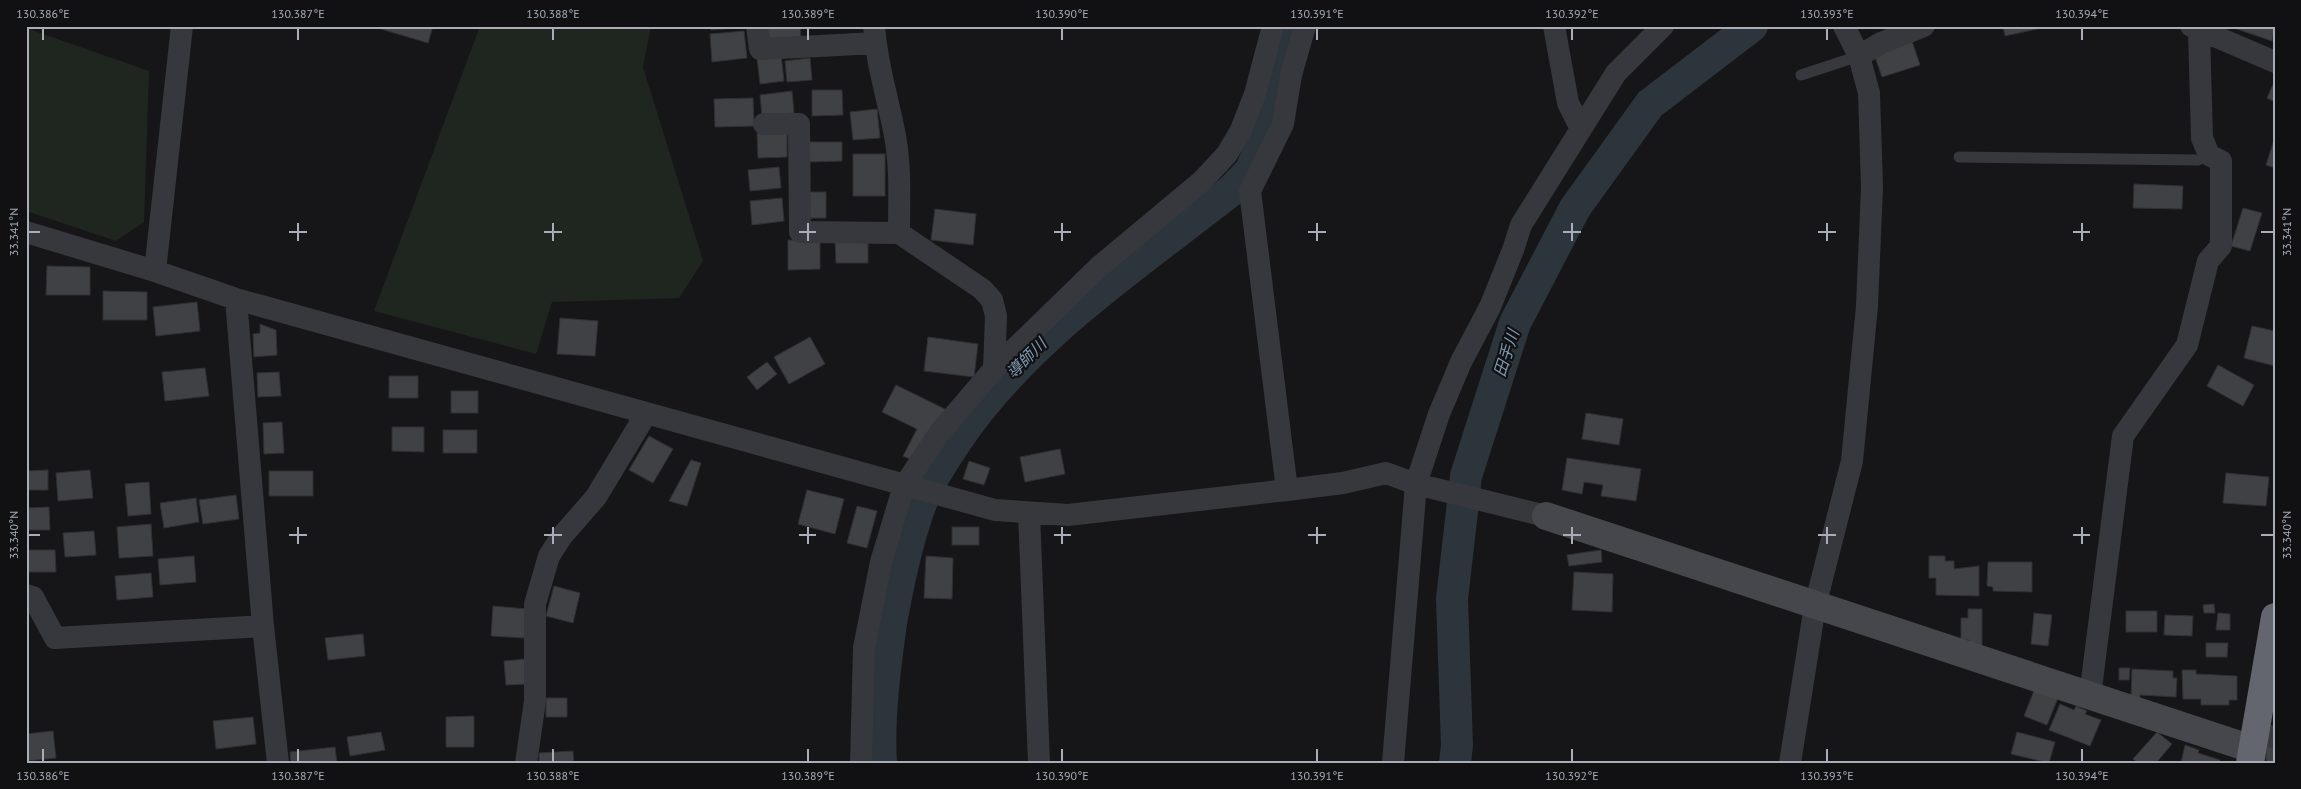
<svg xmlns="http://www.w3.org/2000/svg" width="2301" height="789" font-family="'PT Sans','Noto Sans JP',sans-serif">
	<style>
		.green { fill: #1e261f }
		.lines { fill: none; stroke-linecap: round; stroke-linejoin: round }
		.river { stroke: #2c353c; stroke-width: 32 }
		.building { fill: #404145; stroke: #303034 }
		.lane { stroke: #37383d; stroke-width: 11 }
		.street { stroke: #37383d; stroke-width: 22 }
		.secondary { stroke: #45474d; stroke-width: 28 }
		.highway { stroke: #63666e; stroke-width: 28 }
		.ticks { fill: none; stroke: #a8adb8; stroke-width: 2 }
		.labels { text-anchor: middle; stroke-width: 4.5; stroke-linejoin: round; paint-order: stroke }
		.water-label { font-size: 16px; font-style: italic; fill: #7f9bb3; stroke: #111113 }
		.neatline { fill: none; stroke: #a8adb8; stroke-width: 2 }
		.ticks-label { font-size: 12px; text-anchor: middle; fill: #a8adb8 }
	</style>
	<rect width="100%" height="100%" fill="#161618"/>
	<path class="green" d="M480 26H651L643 67 703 261 679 298 552 302 536 354 374 311Z
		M26 28 149 71 144 222 116 241 26 211Z"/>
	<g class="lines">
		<path class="river" d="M881 763C878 720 885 666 891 623 898 584 906 544 920 506 928 483 944 460 957 440 1028 336 1134 267 1232 190L1251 170 1271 120 1292 26
			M1455 763 1457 745 1452 599 1466 476 1515 323 1575 208 1650 104 1752 26"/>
	</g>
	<path class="building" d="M371 26H433L428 43Z
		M710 26H736V28L711 30Z
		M765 26H800L801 37 766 40Z
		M2003 26H2041L2042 28 2005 36Z
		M2275 26 2272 41 2231 27V26Z
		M744 31 747 58 712 62 710 34Z
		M1912 41 1920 65 1882 77 1874 54Z
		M781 55 784 81 760 84 757 58Z
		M810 58 812 80 787 82 785 61Z
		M2275 80V102L2267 98Z
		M812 90H842L843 115 812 116Z
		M792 91 794 113 762 116 760 95Z
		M753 98 754 126 715 127 714 99Z
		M877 109 880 138 853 140 850 112Z
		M757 133H787V157L758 158Z
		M2275 137V168L2266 165Z
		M808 142H842V161L809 162Z
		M853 154H885V196H853Z
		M779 167 781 188 750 191 748 170Z
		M2134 184 2183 186 2182 209 2133 208Z
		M808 192H826V218H808Z
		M782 198 784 221 752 225 750 201Z
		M2243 208 2262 213 2250 251 2231 246Z
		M935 209 976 214 973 245 931 240Z
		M788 240H820V269L788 270Z
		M835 241H868V263H836Z
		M47 266 90 267V295H46Z
		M103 291 147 292V320H103Z
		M197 302 200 331 156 336 153 307Z
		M560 318 598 321 595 356 557 354Z
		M260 324 276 330 277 355 254 357 253 334 260 333Z
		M2252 326 2275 331V366L2244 358Z
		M810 337 825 364 789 384 774 357Z
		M928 337 978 344 974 377 924 371Z
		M767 362 777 374 757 390 747 377Z
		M2218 365 2254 385 2243 406 2207 386Z
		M205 368 209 396 165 401 162 372Z
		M279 372 281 396 258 397 257 373Z
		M389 376H418V398H389Z
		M896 385 947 410 914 461 903 456 917 429 882 412Z
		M451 391H478V413H451Z
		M1586 413 1623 419 1619 445 1582 439Z
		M282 422 284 453 264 454 263 423Z
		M392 427H424V452L392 451Z
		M443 430H477V453H443Z
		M649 436 673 449 653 483 629 470Z
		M1060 449 1065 474 1025 482 1020 457Z
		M1567 458 1641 469 1636 501 1601 496 1603 485 1584 482 1582 494 1562 490Z
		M691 460 701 463 687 506 669 501Z
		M969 461 990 468 984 485 963 479Z
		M48 470V490H26V471Z
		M90 470 93 498 58 501 56 473Z
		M269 471H313V496H269Z
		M2226 473 2269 477 2266 506 2223 503Z
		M149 482 151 514 128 516 125 484Z
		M807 490 844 499 835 534 798 524Z
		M236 495 239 519 203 524 199 500Z
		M196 498 199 522 164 528 160 503Z
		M857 506 877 511 867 548 847 543Z
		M49 507 50 530H26V508Z
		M151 524 153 556 119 558 117 527Z
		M952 527H979V545H952Z
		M94 531 96 555 65 557 63 533Z
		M26 550H55L56 572H26Z
		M1601 550 1602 562 1569 566 1567 555Z
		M194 556 196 582 160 585 158 559Z
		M926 556 953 558 952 599 924 598Z
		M1929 556H1945V561H1954V569L1979 566V596L1936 595V578H1929Z
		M1988 562H2032V592L1993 591V587L1987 586Z
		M1574 572 1613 574 1612 612 1572 610Z
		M151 573 153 597 117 600 115 576Z
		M554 586 580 593 573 623 546 616Z
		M2214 604 2215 613H2204L2203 605Z
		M493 606 527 609 524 638 491 636Z
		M1968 609H1982V650H1969V640H1961V618H1968Z
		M2126 611H2157V632H2126Z
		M2034 613 2052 615 2048 646 2031 644Z
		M2218 613 2230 614V630H2216Z
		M2165 615 2193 616 2192 636 2164 635Z
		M363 634 365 656 328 660 325 638Z
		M2206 643H2228L2227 657H2206Z
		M526 659 528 684 506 685 504 661Z
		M2119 668H2130L2129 680H2119Z
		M2132 669 2173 671V678H2177L2176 697 2140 695V698H2131Z
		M2182 670H2196V674L2237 676V700H2229V705H2201V699H2183Z
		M2035 688 2058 698 2047 725 2024 716Z
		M546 698H567V717H546Z
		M2060 704 2074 710 2076 706 2087 711 2085 714 2101 720 2090 746 2049 730Z
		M474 716V747H446V717Z
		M253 717 256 744 216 749 213 721Z
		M53 731 56 758 26 761V734Z
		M381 732 385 750 350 756 347 737Z
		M2017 732 2055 742 2049 763 2011 754Z
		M2157 732 2172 744 2156 763H2138L2133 759Z
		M2185 745 2199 750 2198 753 2220 760 2219 763H2181Z
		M2266 745H2275V763H2266Z
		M335 747 337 763H291L290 752Z
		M573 751 574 763H539V753Z"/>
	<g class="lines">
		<path class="lane" d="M1801 75 1859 56
			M1959 157 2198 160 2209 155"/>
		<path class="street" d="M757 26 760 49 876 43
			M874 26C877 67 888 98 895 136 901 168 899 201 899 233L982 289 992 300 996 316 994 369
			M1554 26 1568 103 1581 129
			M2191 26 2275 62
			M1859 56 1881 43 1924 26
			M764 124H799L800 232 899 233
			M26 232 155 271 236 299 995 510 1068 515 1287 490 1343 483 1386 473 1416 484 1546 516
			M155 271 182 26
			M236 299 263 626 278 763
			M1287 490 1250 191 1283 124 1291 75 1305 26
			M1029 513 1039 763
			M26 595 33 597 55 638 263 626
			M2090 696 2123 436 2187 345 2208 261 2221 246V161L2209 155 2202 138 2199 31
			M2254 734 2275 737
			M526 763 535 701V604L549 556 562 536 596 497 646 414
			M861 763 864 648 881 562 904 486 940 432 994 369 1100 266 1202 181 1227 154 1241 130 1255 94 1273 26
			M1393 763 1416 484 1439 414 1461 362 1490 307 1513 250 1521 225 1616 73 1663 26
			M1790 763 1815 606 1852 461 1867 306 1872 187 1869 93 1859 56 1844 26"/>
		<path class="secondary" d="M1546 516 2252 749"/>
		<path class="highway" d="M2250 763 2275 617"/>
	</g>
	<path class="ticks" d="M43 28V40M298 28V40M553 28V40M808 28V40M1062 28V40M1317 28V40M1572 28V40M1827 28V40M2082 28V40M298 223V241M553 223V241M808 223V241M1062 223V241M1317 223V241M1572 223V241M1827 223V241M2082 223V241M28 232H40M289 232H307M544 232H562M799 232H816M1054 232H1071M1308 232H1326M1563 232H1581M1818 232H1836M2073 232H2090M2261 232H2274M298 527V544M553 527V544M808 527V544M1062 527V544M1317 527V544M1572 527V544M1827 527V544M2082 527V544M28 535H40M289 535H307M544 535H562M799 535H816M1054 535H1071M1308 535H1326M1563 535H1581M1818 535H1836M2073 535H2090M2261 535H2274M43 749V762M298 749V762M553 749V762M808 749V762M1062 749V762M1317 749V762M1572 749V762M1827 749V762M2082 749V762"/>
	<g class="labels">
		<g class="water-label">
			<text transform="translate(1506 353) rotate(-72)" y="6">田手川</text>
			<text transform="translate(1026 358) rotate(-45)" y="6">導師川</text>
		</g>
	</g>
	<rect width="2301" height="789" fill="none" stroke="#111113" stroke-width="55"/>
	<rect x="28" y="28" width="2246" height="734" class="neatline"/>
	<g class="ticks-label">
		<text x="43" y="18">130.386°E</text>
		<text x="298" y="18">130.387°E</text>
		<text x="553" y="18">130.388°E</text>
		<text x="808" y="18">130.389°E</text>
		<text x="1062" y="18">130.390°E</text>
		<text x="1317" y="18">130.391°E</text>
		<text x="1572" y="18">130.392°E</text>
		<text x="1827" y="18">130.393°E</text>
		<text x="2082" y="18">130.394°E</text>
		<text transform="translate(14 232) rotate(-90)" y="4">33.341°N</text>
		<text transform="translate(2287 232) rotate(-90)" y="4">33.341°N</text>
		<text transform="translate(14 535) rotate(-90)" y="4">33.340°N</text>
		<text transform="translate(2287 535) rotate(-90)" y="4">33.340°N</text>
		<text x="43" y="780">130.386°E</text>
		<text x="298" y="780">130.387°E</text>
		<text x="553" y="780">130.388°E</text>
		<text x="808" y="780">130.389°E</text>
		<text x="1062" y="780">130.390°E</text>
		<text x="1317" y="780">130.391°E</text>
		<text x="1572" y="780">130.392°E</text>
		<text x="1827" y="780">130.393°E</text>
		<text x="2082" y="780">130.394°E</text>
	</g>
</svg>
